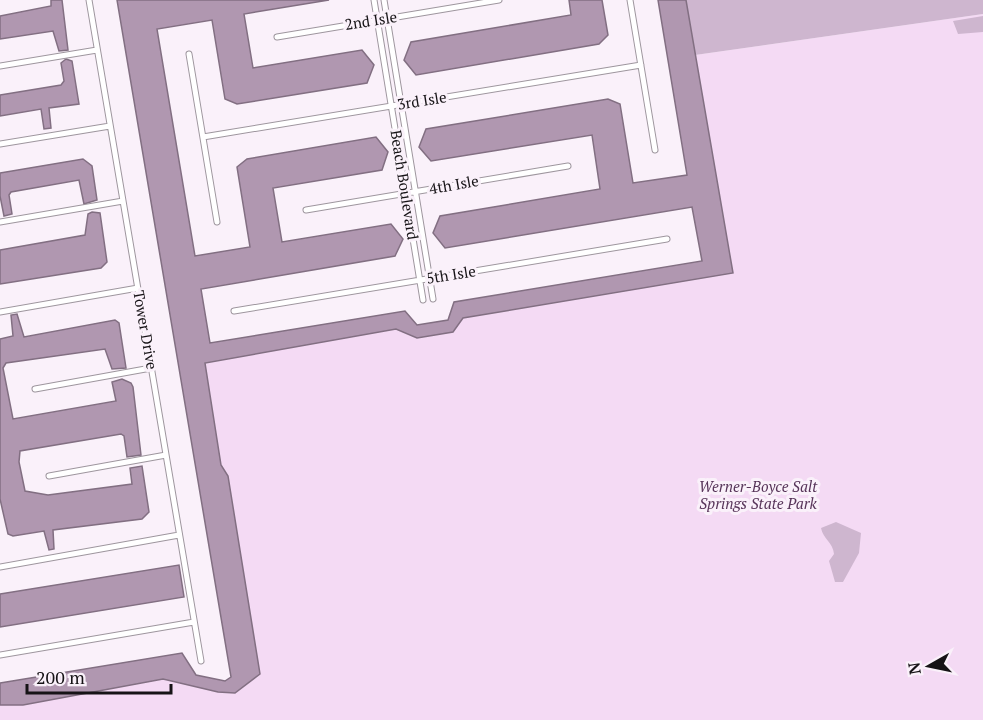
<svg xmlns="http://www.w3.org/2000/svg" width="983" height="720" font-family="'PT Serif',serif">
	<style>
		.green { fill: #f4daf4 }
		.forest { fill: #ceb6cf }
		.water { fill: #b097b0; stroke: #826f82; stroke-width: 1.5 }
		.lines { fill: none; stroke-linecap: round; stroke-linejoin: round }
		.minor-casing { stroke: #9e969e; stroke-width: 7 }
		.minor { stroke: #fff; stroke-width: 5 }
		.labels { text-anchor: middle; stroke-width: 6; stroke-linejoin: round; paint-order: stroke }
		.street-label { font-size: 15px; fill: #161316; stroke: #faf1fa }
		.park-label { font-size: 15px; font-style: italic; fill: #58355a; stroke: #faf1fa }
	</style>
	<rect width="100%" height="100%" fill="#faf1fa"/>
	<path class="green" d="M983 14V720H0V705H23L163 679 217 692 235 693 260 674 228 476 221 465 205 363 396 329 417 338 453 332 463 318 733 273 695 55Z"/>
	<path class="forest" d="M686 0H983V14L695 55Z
		M983 16V32L958 34 953 21Z
		M836 522 861 533 859 553 843 582H835L829 561 834 554C833 542 823 539 821 528Z"/>
	<path class="water" d="M51 0H62L68 50 59 51 53 31 0 39V16L51 6Z
		M117 0H329L244 14 253 68 362 50 374 65 367 83 237 104 225 99 212 20 157 29 195 256 250 247 237 167 247 159 376 137 388 152 382 170 273 188 282 242 391 224 403 239 395 256 201 289 210 343 405 311 417 325 448 320 454 302 702 261 692 207 445 248 433 233 440 216 600 189 592 135 431 161 419 147 426 129 608 99 620 104 633 183 687 175 658 0H686L733 273 463 318 453 332 417 338 396 329 205 363 221 465 228 476 260 674 235 693 218 692 163 679 23 705H0V683L182 653 196 675 225 681 231 677Z
		M569 0H602L608 35 599 44 416 75 404 60 411 42 571 15Z
		M66 59 72 61 79 104 49 108 51 128 44 129 41 109 0 116V95L61 85 64 81 61 63Z
		M83 159 92 166 97 200 84 204 79 180 11 192 9 195 12 214 4 216 0 196V173Z
		M92 212 100 213 107 262 101 268 0 284V250L85 235 88 214Z
		M17 314 24 337 115 320 119 323 126 368 112 369 105 349 6 363 3 368 13 419 116 401 112 382 122 379 131 383 133 387 141 455 127 457 124 436 121 434 20 451 19 462 25 491 48 495 132 484 130 468 142 466 149 512 142 519 53 530 54 549 49 550 44 531 13 536 8 534 0 499V339L13 336 11 315Z
		M179 565 184 597 0 627V594Z"/>
	<g class="lines">
		<g class="minor-casing">
			<path id="minor" d="M89 0 201 661
				M374 0 423 300
				M384 0 433 299
				M630 0 655 150
				M277 37 499 0
				M189 54 217 222
				M0 66 97 50
				M203 137 641 65
				M0 144 110 126
				M306 210 568 166
				M0 222 123 201
				M234 311 667 239
				M0 312 138 288
				M35 389 151 368
				M49 476 166 455
				M0 567 179 535
				M0 655 194 622"/>
		</g>
		<use href="#minor" class="minor"/>
	</g>
	<g class="labels">
		<g class="street-label">
			<text transform="translate(371 21) rotate(-9)" y="5">2nd Isle</text>
			<text transform="translate(422 101) rotate(-9)" y="5">3rd Isle</text>
			<text transform="translate(404 185) rotate(81)" y="5">Beach Boulevard</text>
			<text transform="translate(454 185) rotate(-10)" y="5">4th Isle</text>
			<text transform="translate(451 275) rotate(-9)" y="5">5th Isle</text>
			<text transform="translate(145 330) rotate(80)" y="5">Tower Drive</text>
		</g>
		<g class="park-label">
			<text x="758" y="492">Werner-Boyce Salt<tspan x="758" dy="17">Springs State Park</tspan></text>
		</g>
	</g>
	<g transform="translate(929 666) rotate(261)" stroke="#faf1fa" stroke-width="4.5" paint-order="stroke">
	<path d="M0-4.5L10 22L0 15L-10 22Z" fill="#161316"/>
	<text y="-9" font-size="16" font-weight="bold" text-anchor="middle" fill="#161316">N</text>
	</g>
	<path d="M27 684v9h144v-9" fill="none" stroke="#161316" stroke-width="3"/>
	<text x="36" y="684" font-size="18" fill="#161316" stroke="#faf1fa" stroke-width="4.5" paint-order="stroke">200 m</text>
</svg>
